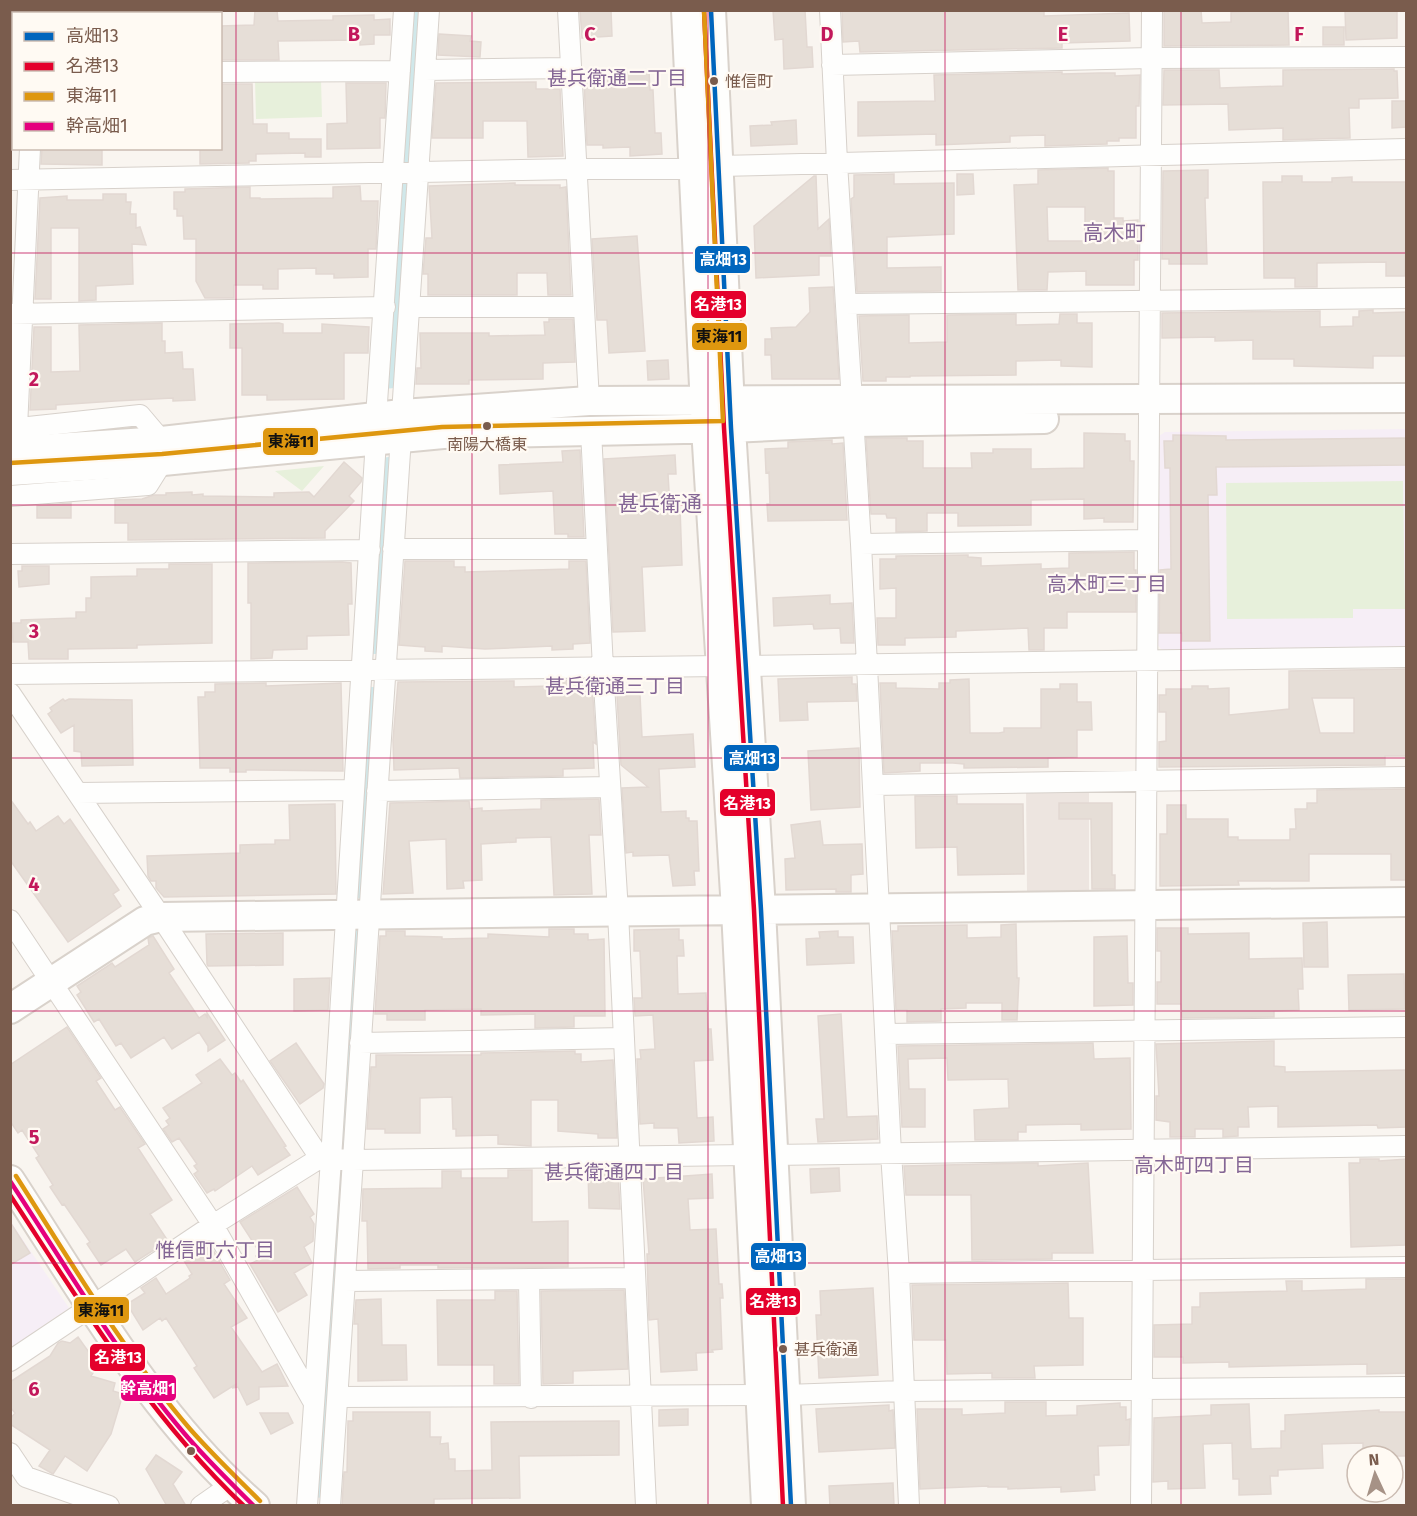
<svg xmlns="http://www.w3.org/2000/svg" width="1417" height="1516" font-family="'Fira Sans','Noto Sans JP',sans-serif">
	<style>
		.industrial { fill: #ede5e0 }
		.education { fill: #f6eef6 }
		.green { fill: #e7f0db }
		.water { fill: #d0e8ea }
		.building { fill: #e6ded7; stroke: #e2d8d2; stroke-width: 1.5; fill-rule: evenodd }
		.lines { fill: none; stroke-linecap: round; stroke-linejoin: round }
		.street-casing { stroke: #d7d1cb; stroke-width: 22 }
		.secondary-casing { stroke: #d9d2cb; stroke-width: 32 }
		.street { stroke: #fefefd; stroke-width: 20 }
		.secondary { stroke: #fefefd; stroke-width: 28 }
		.bus-1-casing { stroke: #fffaf3; stroke-width: 9 }
		.bus-2-casing { stroke: #fffaf3; stroke-width: 9 }
		.bus-3-casing { stroke: #fffaf3; stroke-width: 9 }
		.bus-4-casing { stroke: #fffaf3; stroke-width: 9 }
		.bus-1 { stroke: #0065bd; stroke-width: 4.5 }
		.bus-2 { stroke: #e4002b; stroke-width: 4.5 }
		.bus-3 { stroke: #de970f; stroke-width: 4.5 }
		.bus-4 { stroke: #e5007d; stroke-width: 4.5 }
		.grid { fill: none; stroke: #c2185b; stroke-width: 1.5; stroke-opacity: 0.55 }
		.bus-dot { fill: #7a5c4d; stroke: #fffaf3; stroke-width: 2 }
		.labels { text-anchor: middle; stroke-width: 4.5; stroke-linejoin: round; paint-order: stroke }
		.bus-label { font-size: 16px; fill: #7a5c4d; stroke: #fffaf3; text-anchor: start }
		.neighbourhood-label { font-size: 20px; fill: #846695; stroke: #fffaf3 }
		.quarter-label { font-size: 21px; fill: #846695; stroke: #fffaf3 }
		.grid-label { font-size: 20px; text-anchor: middle; font-weight: bold; fill: #c2185b; stroke: #fffaf3; stroke-width: 4.5; stroke-linejoin: round; paint-order: stroke }
		.line-badge { stroke: #fffaf3; stroke-width: 2 }
		.badge-label { font-size: 16px; text-anchor: middle; font-weight: bold; fill: #fff }
		.pale-badge-label { font-size: 16px; text-anchor: middle; font-weight: bold; fill: #111 }
	</style>
	<rect width="100%" height="100%" fill="#f9f5f0"/>
	<path class="industrial" d="M1026 789H1089V891H1027Z"/>
	<path class="education" d="M1406 429V648L1163 651 1155 642 1156 438 1165 432Z
		M11 1222 69 1308 11 1348 10 1223Z"/>
	<path class="green" d="M321 79 322 117 256 119 255 80Z
		M324 466 302 491 275 471Z
		M1403 481 1405 609H1353V618L1227 619 1226 483Z"/>
	<path class="water" d="M412 11H422L411 162 402 163Z
		M399 183H409L394 388 384 389Z
		M389 457 378 654H369L380 458Z
		M367 687H376L362 898 353 899Z
		M351 929H360L348 1149H339Z
		M345 1169 322 1498 313 1497 336 1170Z"/>
	<path class="building" d="M255 10H277L278 21 333 20V16L374 15V20L390 19V35H374V44L360 45V40L278 41 279 60H220V26L254 25Z
		M580 10H611L612 36 582 38Z
		M773 10H805L807 47H812L813 67 784 69 783 39 775 40Z
		M842 10H1044V16L1129 13 1130 41 1062 43V48L860 52 859 41 843 42Z
		M1164 10H1201L1202 23 1231 22V12L1288 10 1289 45 1164 46Z
		M1345 10 1397 11V38L1346 40Z
		M1323 27H1344V45H1323Z
		M439 34 471 36 470 41 481 42 480 57 438 55Z
		M1394 69V71H1397L1398 98 1359 99V108H1349L1350 138 1283 140V128L1229 130 1228 104 1163 105 1164 70H1219L1220 88 1283 86V70Z
		M649 71 650 90H653L655 133H661L662 154 630 156V147L603 148V145H587L584 80 621 76V73Z
		M1062 72V74L1099 73H1115V76L1140 75 1139 106H1136V138H1119V141H1107V144L1045 146V135L1010 136V142L936 145V134L858 136V102L935 101 934 75Z
		M536 82V89H560L563 156 528 157 527 121H483V138H432L436 83Z
		M346 83H386L385 118H380V148L327 149V124L347 123Z
		M220 84H252L253 124H267V133H289V139H321V157H305V153L256 154V161H249V163L200 164V148H220Z
		M1392 101H1407V127L1392 128Z
		M796 120 797 144 751 146 750 126 772 125 771 122Z
		M42 148H102V165L41 164Z
		M1108 168V171H1114V218H1123V221L1138 220V260H1134V285H1086V271L1048 272 1047 290H1018L1014 185 1038 184V170ZM1047 207H1085V241H1048Z
		M1208 170V198H1205L1207 264H1169V259H1162L1163 171Z
		M894 174V184L954 183V234L887 237V268L941 267V291L857 292 851 199 854 197V175Z
		M957 174H973L974 194 957 195Z
		M814 176H816L818 229 829 219 831 256H819V275L756 278 754 226Z
		M1282 176H1302V182H1332V178L1352 177V182H1407L1405 276H1386V262L1317 263V287H1295V278H1264L1263 182H1282Z
		M515 183V185H560V188L566 187 571 295H548L547 273H517V295H428V274H423L426 238H432L429 186Z
		M360 186 361 201H378L376 249H368V277L334 278V274H316V268L278 269V289H263V285H234V298H205L196 281V239H184L183 216H177V209H174V192H185V189L250 187V198H260V199L333 198V187Z
		M103 194H126V202H131L130 214H136V228L140 227 146 245 132 244 133 284 96 286V300L79 301V228H51V299H35L40 198 67 196V200H103Z
		M637 236 645 351 609 353 607 320H597L592 239Z
		M833 287 839 379H772L771 355H765V339H772L771 328 796 327 810 312 809 288Z
		M1373 310V313L1407 312V356H1373V368L1294 366V359H1253V340L1215 341V337L1162 338V313L1320 311V327L1353 326V317H1359V311Z
		M1016 314V325L1059 324 1060 314H1077V323H1092V367L1061 366V360L1016 361V375L910 376V377H886V381H863L859 316 909 315V343L947 342V315Z
		M549 319H573L575 362 543 363V379L469 380V384H416L417 368H421L420 333H489V336L545 335 544 322H549Z
		M162 323V341H165V353L182 352 183 369H193L195 400 173 401V398L115 401 56 405V409L30 410 34 327H51V372L80 371 79 325Z
		M279 323 283 324V333H322V324L369 327 368 353H344V399L267 400V395H242V348H230V324Z
		M668 360 669 379 648 380 647 361Z
		M1084 433 1125 434V441H1130V461H1134L1133 522H1104V518L1084 519V499L1031 500V525L958 526V513H927V531L896 532V518H887L886 514H871L866 438H907V441H923V468H972L971 453H993V449H1031V469L1084 468Z
		M1173 435 1226 436V440L1407 438V465L1216 467 1217 495H1208L1210 641H1182V633H1159L1160 570 1171 569 1170 468H1165L1164 441H1173Z
		M832 440V444L843 443 847 520 768 521 767 504H770L769 472 766 473 765 449 788 448V442Z
		M580 450 584 537H568V534H555L553 491 500 494 499 465 563 462 562 451Z
		M675 455 676 474H668L670 508 680 507 682 565 642 567 645 631 613 632 604 459Z
		M344 462 362 478 361 482 349 496 354 501 325 531V538L128 540V523H115V500L142 499 154 495H166V493L192 492V495L203 494V496L274 497V493L309 492 314 497Z
		M71 503V518H37V506Z
		M1134 552V570H1136V612H1067V628H1044V650H1029L1028 628 956 631V637L905 638V645H878L877 618H896V588L880 589V559H896V556L968 555V557L981 558V566L1041 564V569L1069 568V553Z
		M405 561H454V567H465V572L569 569V561H586L590 643 573 644V649L552 650V646L485 649 442 646V652L425 651V647L399 645Z
		M342 562 351 563 352 604H348L349 635 307 636V649L273 650 272 658 251 659V603H248V563Z
		M169 564H212V643L137 645V648L68 649V659H29L28 642H13L12 623H21V620L76 618V612H86V598H91V577L137 576V569H169Z
		M22 566H49V584L19 587 18 571H22Z
		M830 595V604L852 603 854 643H841L840 628 814 629 813 624 774 626 773 598Z
		M1406 669 1407 756H1385V765L1159 767V742L1166 741V712H1159V695H1166V689H1192V686H1208V689L1229 688V715L1289 709V671ZM1312 698H1354V733H1320Z
		M852 677V684H856L857 701 807 702 808 720 780 721 778 679Z
		M969 679 970 733H999L1004 732V728H1041V689H1060V684H1077V702H1091L1092 730H1077V757L1048 758V767L964 768V764L953 763H920V771L884 773 880 683H896V688L939 689V683H950V680Z
		M551 680 589 681 592 684 596 744 593 742 594 768 563 769V776L460 778 459 768 394 770 393 740 398 682 514 681V687L551 686Z
		M266 683V686L341 683 343 771 246 770V772H230V768H200L198 697H205V692H215V684Z
		M640 695 642 737 693 734 695 767 659 769 661 812 686 811V818H689V821H697L699 871H694L695 885 673 886 669 855 633 856V852L626 853 622 788 648 787 621 765 617 696Z
		M63 699 65 701 69 699 132 700 133 765 82 766 81 752 74 751V725L61 733 48 714 52 711 50 708Z
		M859 748 860 807 811 810 808 751Z
		M1407 789V880H1391V854H1309V881H1238L1239 885 1160 886V834H1167V805H1186V819H1228V837H1238V840H1290V829H1296L1295 809H1307V803H1317V790Z
		M915 796H957V804H1023L1024 874 958 875 957 847 916 848Z
		M10 799 28 824 30 822 36 831 58 816 64 824 70 819 119 890 113 894 121 906 68 942 10 860Z
		M599 799 601 835H589L592 894 554 895 551 837 516 838V842L481 844 482 880 463 881 464 888 447 889 446 839 409 841 413 893 383 894 390 803 469 801 470 809 482 808V811L541 809V800Z
		M1059 803H1112V875H1115V889H1092L1091 819H1059Z
		M335 804 336 894 164 897 156 888V881H151L148 876 147 856 240 853V845L275 844V840H290L289 805Z
		M820 821 823 845 862 844 863 874 851 875V892H836V889L786 890 785 859 795 858 791 825Z
		M1327 922 1328 967H1304L1303 923Z
		M1016 924 1017 978H1019L1017 1020H1002V1003H966V1008L941 1009V1021L907 1022V1010H896L892 931H898V926L967 925V938L1001 937V925Z
		M1157 928H1188V934L1249 933V959L1302 958 1303 989H1298L1299 1010 1274 1011V1017L1182 1018 1181 1004H1157V982H1161V951H1157Z
		M549 929H574V934H588V940L604 939 605 1016H574V1027L535 1028V1014L481 1015V1009L425 1010V1020H387V1014H375L380 936H386V931H405V936L442 937V939L488 938V934L549 937Z
		M679 929V940H683L684 956H677L678 994 706 993 708 1029H711L713 1060 694 1061 697 1118 713 1117 714 1141 679 1143 678 1128H654V1123L640 1124 637 1059H641L640 1050 655 1049 653 1015 635 1016 634 998H642L640 951H634V930Z
		M838 931V937H853L854 963 807 965 806 939 820 938 819 932Z
		M283 933V965L208 966 207 964 206 934Z
		M153 936 174 969 169 973 199 1018 205 1014 207 1017V1013L225 1040 208 1051V1046L199 1032 172 1049 164 1037 131 1058 121 1043 116 1046 99 1019 94 1022 77 995 81 992 77 986 112 963 115 967 149 945 148 938Z
		M1127 936 1128 983H1133V1005L1094 1006V937Z
		M1404 974 1405 1009 1349 1010 1348 975Z
		M330 978 328 1010 294 1011V979Z
		M841 1014 847 1117 877 1116 878 1139 818 1142 816 1119H824L818 1016Z
		M67 1027 101 1078 96 1081 115 1110 120 1107 145 1144 138 1148 172 1200 150 1214 168 1241 135 1262 126 1249 101 1265 87 1244 90 1242 64 1204 62 1205 50 1187 53 1185 36 1158 39 1156 22 1130 18 1133 10 1121V1065Z
		M1274 1041V1066L1285 1067V1072L1407 1070V1127L1378 1128 1377 1125 1278 1127V1106L1248 1107 1249 1127H1238V1136L1223 1137V1129H1195V1137H1170V1122L1156 1120V1096H1159L1156 1044Z
		M296 1043 324 1084 323 1088 300 1104 270 1061Z
		M1093 1043 1094 1059 1130 1058 1131 1129 1081 1130V1124L1026 1125V1132H1018V1140H975L974 1110 1009 1108 1008 1079 948 1080 947 1058 908 1059 909 1089H925V1127H902L898 1046Z
		M575 1051V1054H581V1062L613 1060 617 1138H598V1134L558 1131V1100H531V1146L498 1144V1135L456 1136V1129H453L452 1097 420 1098V1133H385V1129H367L371 1067H376V1055H481V1053Z
		M220 1059 232 1075 235 1073 241 1082 243 1080 286 1146 284 1147 290 1155 258 1175 252 1166 215 1191 214 1189 207 1193 194 1174 198 1171 194 1166 197 1164 179 1138 172 1142 163 1129 169 1125 166 1121 170 1118 163 1108 202 1083 196 1075Z
		M1360 1159H1379V1161L1407 1159 1405 1245 1351 1247 1349 1163H1360Z
		M1025 1163H1038V1166L1088 1163 1093 1253H1052V1259L972 1260 971 1195H906L904 1166Z
		M839 1168 840 1191 811 1193 810 1169Z
		M588 1169H616L618 1172 620 1209 589 1208Z
		M508 1170H532V1222L568 1221V1267L438 1268V1265H400V1268L368 1269 367 1221H362L363 1189 442 1188V1171H461V1178H508Z
		M712 1174 713 1198 688 1199 690 1230 716 1229 719 1284H722L723 1298H720L722 1349 712 1350 713 1352 696 1353 697 1370 661 1372 658 1319 649 1320 647 1254H649L643 1179Z
		M297 1187 314 1214 310 1217 314 1224 313 1241 304 1247 312 1263 294 1273 307 1295 278 1312 250 1264 258 1260 256 1256 260 1253 240 1222Z
		M10 1222 30 1253 10 1265Z
		M204 1246 206 1249 211 1246 213 1250 230 1280 224 1284 247 1318 231 1327 262 1372 277 1364 288 1386 259 1387V1399L247 1405 238 1387 232 1388 236 1385V1384L214 1398 194 1368 197 1366 166 1318 162 1321 160 1318 143 1330 127 1304 145 1293 141 1288 156 1278 166 1294 190 1278 189 1276 192 1274 183 1259Z
		M1366 1279H1407V1373L1367 1374V1364L1229 1367V1362L1183 1363V1357H1154V1325L1192 1324V1307H1200V1293L1287 1291 1286 1281H1302V1291L1366 1289Z
		M1068 1283 1069 1318H1083V1365L1034 1366 1035 1378H992V1373L947 1374 946 1340H914L912 1285Z
		M873 1288 878 1375 819 1378 816 1315H821L820 1291Z
		M624 1290 628 1369 573 1371V1383L543 1384 541 1291Z
		M495 1291H517L519 1384H494V1365H438L437 1300H495Z
		M381 1299 382 1345H406L407 1380 358 1381V1324H354L356 1300Z
		M78 1337 98 1365 91 1376 115 1383 113 1391 123 1394 111 1434 87 1471 65 1456 53 1474 39 1466 50 1450 10 1424V1419L15 1413 10 1407V1382L50 1356 58 1343 62 1341 70 1343Z
		M1005 1402H1046V1416L1077 1415V1406L1120 1403V1407H1126V1420L1130 1419 1129 1445 1098 1446 1099 1475H1094L1095 1490 1061 1492V1487L1008 1489V1487H988V1486L920 1489 917 1409H962V1415L1005 1413Z
		M1249 1404 1251 1449 1281 1448V1431H1285V1415L1379 1410V1412H1407V1456H1363V1443L1322 1444 1323 1468 1278 1470V1476H1270L1271 1494 1239 1495V1479H1233L1232 1443 1203 1444 1205 1488 1168 1489V1481L1153 1482 1154 1418 1211 1415V1405Z
		M889 1405V1411L893 1410 895 1448 819 1452 816 1409Z
		M688 1409V1425L659 1426V1410Z
		M353 1412H430V1437H441L440 1444 448 1443 449 1459H455V1471L492 1470 491 1422 619 1421V1455L519 1456 520 1498 434 1499V1506H342L344 1472H347L348 1421H353Z
		M260 1413H288L293 1423 271 1434Z
		M156 1455 182 1472 173 1484 186 1506H167L146 1469Z
		M893 1483 894 1506H830L829 1486Z"/>
	<g class="lines">
		<g class="street-casing">
			<path id="street" d="M568 10 589 401
				M830 10 837 163 861 544 891 1153 899 1273 909 1506
				M37 14V10
				M832 65 1151 58 1406 57
				M425 70 571 68
				M220 72 400 71
				M10 73H14
				M719 166 1406 149
				M10 180 577 169H693
				M846 304 1406 298
				M410 307H584
				M10 314 385 307
				M402 414 429 10
				M376 417 404 10
				M17 428 30 148
				M10 429 140 415 162 441
				M591 431 603 668 618 912 646 1506
				M10 496 148 485 163 461
				M861 544 1148 540
				M393 549H597
				M10 554 370 550
				M747 666 1406 657
				M10 674 722 666
				M10 693 161 917 320 1158
				M873 785 1406 777
				M377 791 610 787
				M78 793 354 790
				M10 920 213 1225 314 1403
				M886 1034 1406 1027
				M360 1043 624 1038
				M772 1155 1406 1146
				M899 1273 1406 1267
				M529 1279 531 1398
				M345 1281 635 1278
				M10 1361 213 1225 320 1158 353 1160 747 1155
				M785 1395 903 1391 1406 1387
				M339 1397 760 1395
				M10 1453 26 1477 109 1506
				M201 1506 231 1485
				M307 1506 331 1159 376 440
				M330 1506 401 437
				M1141 1506 1152 10"/>
		</g>
		<g class="secondary-casing">
			<path id="secondary" d="M686 10 706 428 736 910 766 1506
				M711 10 731 428 761 910 791 1506
				M10 451 162 441 402 414 589 401 1406 398
				M10 471 163 461 443 434 731 428 854 422 1044 419
				M10 1009 145 921 161 917 1406 902
				M10 1180C84 1293 152 1416 255 1506"/>
		</g>
		<use href="#street" class="street"/>
		<use href="#secondary" class="secondary"/>
		<g class="bus-1-casing">
			<path id="bus-1" d="M711 10 731 428 761 910 791 1506"/>
		</g>
		<g class="bus-2-casing">
			<path id="bus-2" d="M704 10 724 428 754 910 783 1506
				M10 1195C82 1305 147 1414 244 1506"/>
		</g>
		<g class="bus-3-casing">
			<path id="bus-3" d="M10 463 162 454 442 427 723 421 704 10
				M16 1176C71 1262 123 1351 190 1429 212 1454 236 1477 260 1501"/>
		</g>
		<g class="bus-4-casing">
			<path id="bus-4" d="M10 1181C66 1266 118 1356 184 1433 206 1459 230 1482 254 1506"/>
		</g>
		<use href="#bus-1" class="bus-1"/>
		<use href="#bus-2" class="bus-2"/>
		<use href="#bus-3" class="bus-3"/>
		<use href="#bus-4" class="bus-4"/>
	</g>
	<path class="grid" d="M236 10V1506M472 10V1506M708 10V1506M945 10V1506M1181 10V1506M10 253H1406M10 505H1406M10 758H1406M10 1011H1406M10 1263H1406"/>
	<g class="bus-dot">
		<circle cx="714" cy="81" r="5"/>
		<circle cx="487" cy="426" r="5"/>
		<circle cx="783" cy="1349" r="5"/>
		<circle cx="191" cy="1451" r="5"/>
	</g>
	<g class="labels">
		<g class="bus-label">
			<text x="725" y="87">惟信町</text>
			<text x="487" y="450" text-anchor="middle">南陽大橋東</text>
			<text x="794" y="1355">甚兵衛通</text>
		</g>
		<g class="neighbourhood-label">
			<text x="617" y="85">甚兵衛通二丁目</text>
			<text x="1107" y="591">高木町三丁目</text>
			<text x="615" y="693">甚兵衛通三丁目</text>
			<text x="1194" y="1172">高木町四丁目</text>
			<text x="614" y="1179">甚兵衛通四丁目</text>
			<text x="215" y="1257">惟信町六丁目</text>
		</g>
		<g class="quarter-label">
			<text x="1114" y="240">高木町</text>
			<text x="660" y="511">甚兵衛通</text>
		</g>
	</g>
	<g class="grid-label">
		<text x="354" y="41">B</text>
		<text x="590" y="41">C</text>
		<text x="827" y="41">D</text>
		<text x="1063" y="41">E</text>
		<text x="1299" y="41">F</text>
		<text x="34" y="386">2</text>
		<text x="34" y="638">3</text>
		<text x="34" y="891">4</text>
		<text x="34" y="1144">5</text>
		<text x="34" y="1396">6</text>
	</g>
	<g class="line-badge">
		<rect x="694" y="245" width="57" height="29" rx="6" fill="#0065bd"/>
		<rect x="690" y="290" width="57" height="29" rx="6" fill="#e4002b"/>
		<rect x="691" y="322" width="57" height="29" rx="6" fill="#de970f"/>
		<rect x="262" y="427" width="57" height="29" rx="6" fill="#de970f"/>
		<rect x="723" y="744" width="57" height="28" rx="6" fill="#0065bd"/>
		<rect x="719" y="788" width="57" height="29" rx="6" fill="#e4002b"/>
		<rect x="750" y="1242" width="57" height="29" rx="6" fill="#0065bd"/>
		<rect x="745" y="1287" width="56" height="29" rx="6" fill="#e4002b"/>
		<rect x="73" y="1296" width="57" height="28" rx="6" fill="#de970f"/>
		<rect x="89" y="1343" width="57" height="29" rx="6" fill="#e4002b"/>
		<rect x="120" y="1374" width="57" height="28" rx="6" fill="#e5007d"/>
	</g>
	<g class="badge-label">
		<text x="723" y="265">高畑13</text>
		<text x="718" y="310">名港13</text>
		<text x="752" y="764">高畑13</text>
		<text x="747" y="809">名港13</text>
		<text x="778" y="1262">高畑13</text>
		<text x="773" y="1307">名港13</text>
		<text x="118" y="1363">名港13</text>
		<text x="148" y="1394">幹高畑1</text>
	</g>
	<g class="pale-badge-label">
		<text x="719" y="342">東海11</text>
		<text x="291" y="447">東海11</text>
		<text x="101" y="1316">東海11</text>
	</g>
	<rect width="1417" height="1516" fill="none" stroke="#7a5c4d" stroke-width="24"/>
	<rect x="12" y="12" width="210" height="138" fill="#fffaf3" stroke="#cabbb1" stroke-width="1.5"/>
	<rect x="24" y="32" width="30" height="9" fill="#0065bd" stroke="#cabbb1" stroke-width="1.5"/>
	<text x="66" y="42" font-size="18" fill="#7a5c4d">高畑13</text>
	<rect x="24" y="62" width="30" height="9" fill="#e4002b" stroke="#cabbb1" stroke-width="1.5"/>
	<text x="66" y="72" font-size="18" fill="#7a5c4d">名港13</text>
	<rect x="24" y="92" width="30" height="9" fill="#de970f" stroke="#cabbb1" stroke-width="1.5"/>
	<text x="66" y="102" font-size="18" fill="#7a5c4d">東海11</text>
	<rect x="24" y="122" width="30" height="9" fill="#e5007d" stroke="#cabbb1" stroke-width="1.5"/>
	<text x="66" y="132" font-size="18" fill="#7a5c4d">幹高畑1</text>
	<g transform="translate(1375 1474) rotate(356)"><circle r="28" fill="#fffaf3" stroke="#cabbb1" stroke-width="1.5"/>
	<path d="M0-4.5L10 22L0 15L-10 22Z" fill="#a69286"/>
	<text y="-9" font-size="16" font-weight="bold" text-anchor="middle" fill="#7a5c4d">N</text>
	</g>
</svg>
